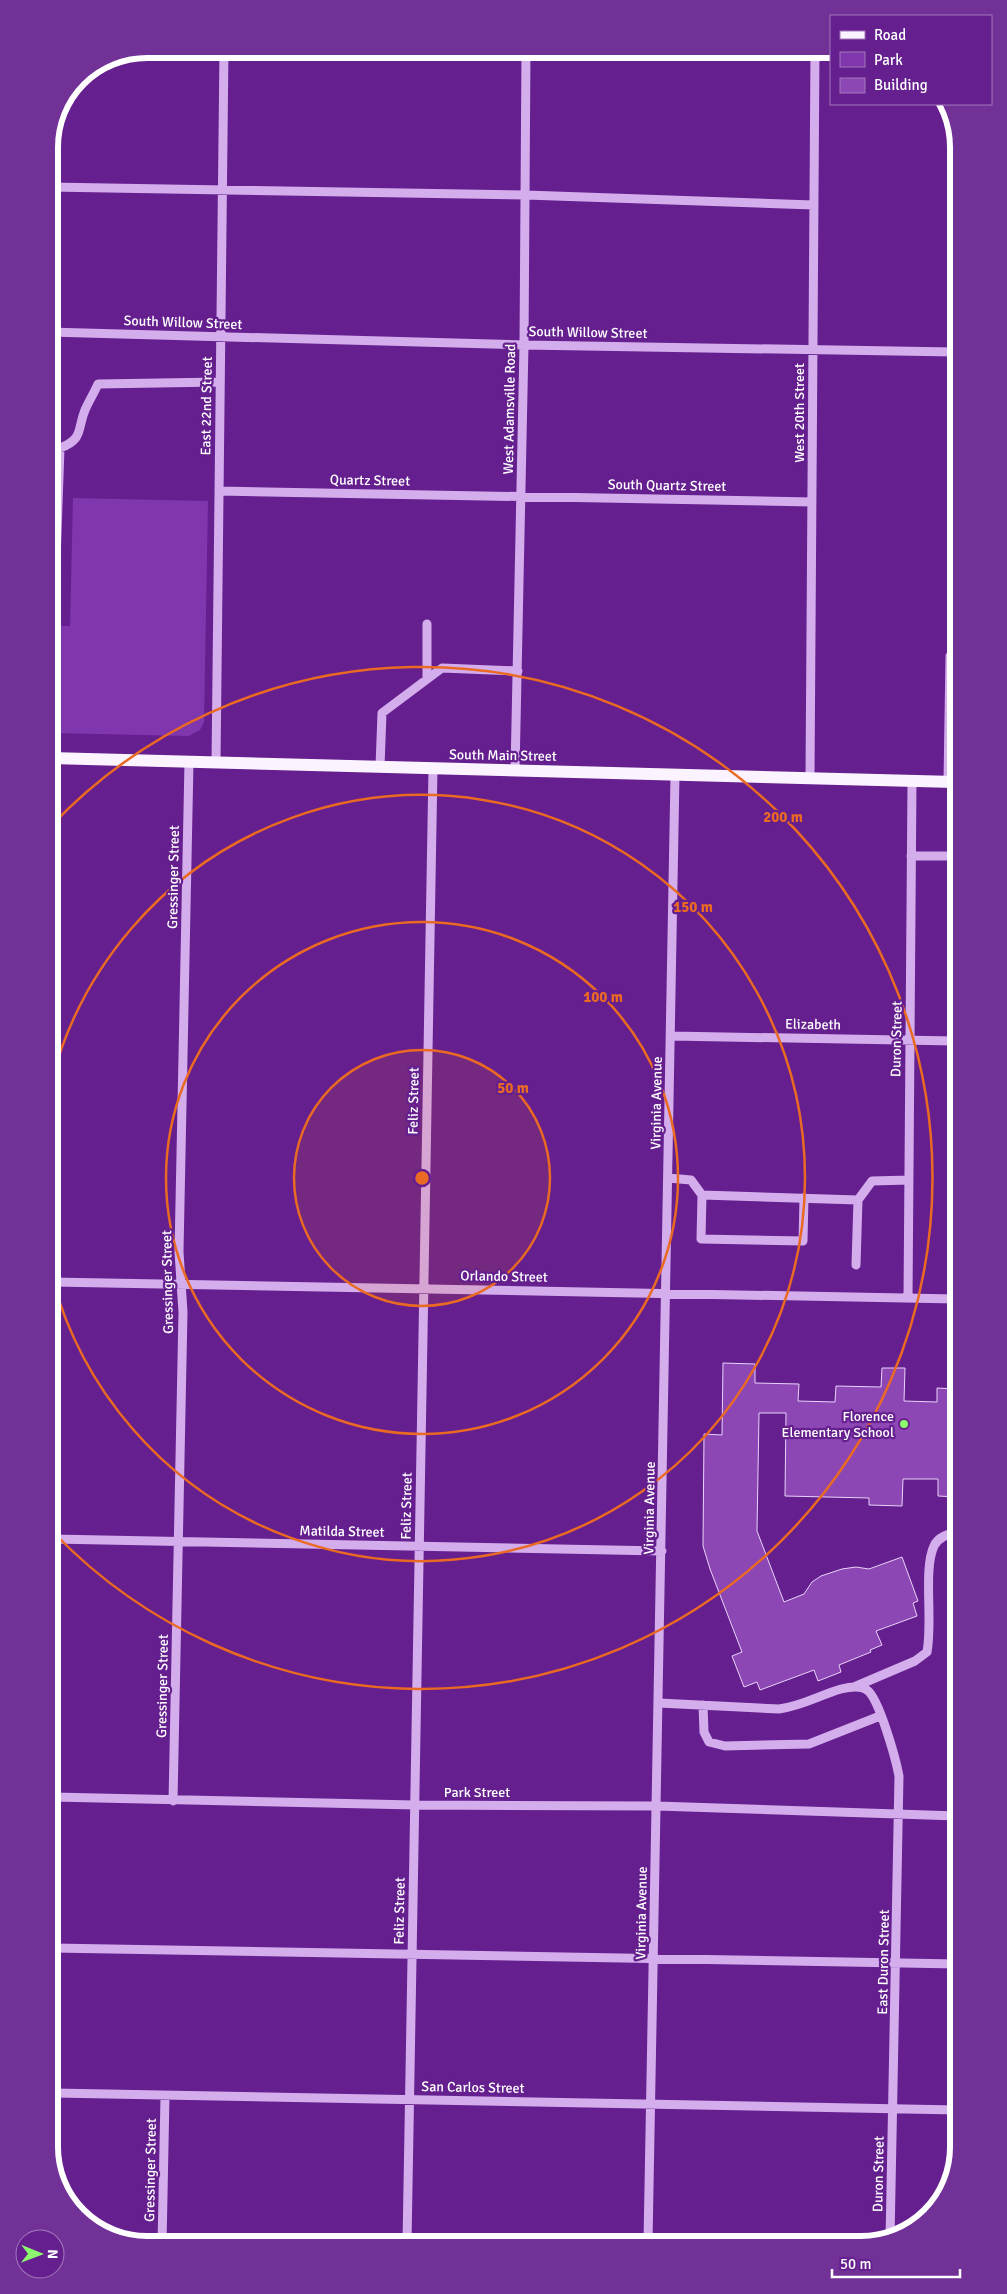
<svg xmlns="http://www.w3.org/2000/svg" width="1007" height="2294" font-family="Signika,sans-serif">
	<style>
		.green { fill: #8036ad }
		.building { fill: #8d47b5; stroke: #ead3f9 }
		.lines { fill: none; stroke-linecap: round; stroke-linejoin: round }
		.minor { stroke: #d4aded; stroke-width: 9 }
		.major { stroke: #fbf3ff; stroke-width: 12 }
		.ring { fill: none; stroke: #ea6a24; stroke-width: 2.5 }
		.poi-dot { fill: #8cfb6d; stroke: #651f8e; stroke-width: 2 }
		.labels { text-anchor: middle; stroke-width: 4.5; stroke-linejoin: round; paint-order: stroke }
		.street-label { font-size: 14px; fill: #fff; stroke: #651f8e }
		.poi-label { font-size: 14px; fill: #fff; stroke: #651f8e; text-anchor: end }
		.rim { fill: none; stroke: #fff; stroke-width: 6 }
		.centre { fill: #ea6a24; stroke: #651f8e; stroke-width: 2.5 }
		.ring-label { font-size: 15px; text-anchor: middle; font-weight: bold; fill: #ea6a24; stroke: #651f8e; stroke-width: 4.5; stroke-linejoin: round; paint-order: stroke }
	</style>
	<rect width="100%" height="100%" fill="#651f8e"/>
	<path class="green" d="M73 498 208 501 204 722 200 730 189 736 50 733V626H70Z"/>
	<path class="building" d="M723 1363 755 1364V1383L799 1384 798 1401 835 1402 836 1386 881 1387 882 1368H905L904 1401 937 1402V1388L956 1389 957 1497 938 1496V1479H903L902 1506 869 1505V1498L785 1496 786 1413H759L757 1531 784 1602 804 1594 812 1582 821 1576 842 1569 856 1567 869 1569 902 1557 918 1601 913 1603 917 1616 876 1631 882 1645 870 1650 871 1652 839 1665 841 1672 818 1681 814 1670 760 1690 757 1682 744 1687 732 1656 742 1652 710 1569 703 1546 704 1434 722 1435Z"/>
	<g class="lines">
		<path class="minor" d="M49 187 526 195 814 205
			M49 332 524 345 954 352
			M219 491 812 502
			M55 590 60 448C84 439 77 429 85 410 89 401 94 393 98 384L220 382
			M427 679V624
			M216 763 224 49
			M380 767 382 713 442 668 518 671
			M515 771 524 345 526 49
			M810 778 815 49
			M948 782 950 656H954
			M911 856H955
			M671 1036 955 1041
			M668 1178 691 1180 702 1195
			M804 1198 803 1241 701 1239 702 1195 858 1200 872 1181 909 1180
			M856 1265 858 1200
			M52 1282 956 1299
			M908 1298 912 781
			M52 1539 662 1551
			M854 1687 915 1661 927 1652C933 1622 923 1569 934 1546 938 1537 948 1534 957 1532
			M659 1703 779 1709C802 1706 820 1695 841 1689 849 1687 860 1685 867 1690 879 1698 896 1760 899 1776L890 2240
			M703 1705 704 1732 709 1742 725 1746 809 1744 880 1716
			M53 1797 415 1805 657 1806 957 1816
			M173 1801 183 1312 179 1252 189 762
			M53 1948 958 1964
			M54 2093 958 2110
			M648 2242 675 775
			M407 2243 433 768
			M139 2245H145
			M162 2245 165 2096"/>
		<path class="major" d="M50 758 955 782"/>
	</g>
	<circle cx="422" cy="1178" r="128" fill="#ea6a24" fill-opacity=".12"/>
	<g class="ring">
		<circle cx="422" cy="1178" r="128"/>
		<circle cx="422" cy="1178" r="256"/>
		<path d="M52 1079A383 383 0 1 1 52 1277"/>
		<path d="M51 826A511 511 0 1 1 54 1533"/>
	</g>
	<circle class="poi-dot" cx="904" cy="1424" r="5"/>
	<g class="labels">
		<g class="street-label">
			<text transform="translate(183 322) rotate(2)" y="5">South Willow Street</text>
			<text transform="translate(588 332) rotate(1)" y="5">South Willow Street</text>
			<text transform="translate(206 406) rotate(-89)" y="5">East 22nd Street</text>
			<text transform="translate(509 409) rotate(-89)" y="5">West Adamsville Road</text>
			<text transform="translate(799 413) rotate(-90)" y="5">West 20th Street</text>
			<text transform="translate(370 480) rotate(1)" y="5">Quartz Street</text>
			<text transform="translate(667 485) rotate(1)" y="5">South Quartz Street</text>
			<text transform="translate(503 755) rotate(1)" y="5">South Main Street</text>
			<text transform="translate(173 877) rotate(-89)" y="5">Gressinger Street</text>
			<text transform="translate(813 1024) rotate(1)" y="5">Elizabeth</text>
			<text transform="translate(896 1039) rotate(-89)" y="5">Duron Street</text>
			<text transform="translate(413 1101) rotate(-89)" y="5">Feliz Street</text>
			<text transform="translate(656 1103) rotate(-89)" y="5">Virginia Avenue</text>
			<text transform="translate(504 1276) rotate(1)" y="5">Orlando Street</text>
			<text transform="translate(167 1282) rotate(-91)" y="5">Gressinger Street</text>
			<text transform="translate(406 1506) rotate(-89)" y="5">Feliz Street</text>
			<text transform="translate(649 1508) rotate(-89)" y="5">Virginia Avenue</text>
			<text transform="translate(342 1531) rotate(1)" y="5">Matilda Street</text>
			<text transform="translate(162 1686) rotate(-89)" y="5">Gressinger Street</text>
			<text x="477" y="1797">Park Street</text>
			<text transform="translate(399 1911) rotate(-89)" y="5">Feliz Street</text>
			<text transform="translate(641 1913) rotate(-89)" y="5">Virginia Avenue</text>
			<text transform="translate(883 1962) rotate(-89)" y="5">East Duron Street</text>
			<text transform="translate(473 2087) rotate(1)" y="5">San Carlos Street</text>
			<text transform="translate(150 2170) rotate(-89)" y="5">Gressinger Street</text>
			<text transform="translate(878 2174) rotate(-89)" y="5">Duron Street</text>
		</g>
		<g class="poi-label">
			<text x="894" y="1421">Florence<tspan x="894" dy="16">Elementary School</tspan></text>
		</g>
	</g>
	<path d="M0 0H1007V2294H0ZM147 58H861A89 89 0 0 1 950 147V2147A89 89 0 0 1 861 2236H147A89 89 0 0 1 58 2147V147A89 89 0 0 1 147 58Z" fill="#713197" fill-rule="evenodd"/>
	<path class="rim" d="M147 58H861A89 89 0 0 1 950 147V2147A89 89 0 0 1 861 2236H147A89 89 0 0 1 58 2147V147A89 89 0 0 1 147 58Z"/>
	<circle cx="422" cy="1178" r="8" class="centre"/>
	<g class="ring-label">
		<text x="783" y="822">200 m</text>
		<text x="693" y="912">150 m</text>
		<text x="603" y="1002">100 m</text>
		<text x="513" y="1093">50 m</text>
	</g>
	<rect x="830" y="15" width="162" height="90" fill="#651f8e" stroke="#a379bb"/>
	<rect x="840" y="31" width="25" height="8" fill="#fbf3ff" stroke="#a379bb"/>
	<text x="874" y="40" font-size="15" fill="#ffffff">Road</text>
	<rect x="840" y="52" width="25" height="15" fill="#8036ad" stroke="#a379bb"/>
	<text x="874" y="65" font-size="15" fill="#ffffff">Park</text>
	<rect x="840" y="78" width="25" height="15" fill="#8d47b5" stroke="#a379bb"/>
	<text x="874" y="90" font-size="15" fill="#ffffff">Building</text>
	<g transform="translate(40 2254) rotate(91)"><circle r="24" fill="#651f8e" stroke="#a379bb"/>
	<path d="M0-4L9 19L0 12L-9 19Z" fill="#8cfb6d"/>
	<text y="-8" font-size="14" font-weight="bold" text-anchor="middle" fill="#ffffff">N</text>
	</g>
	<path d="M832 2269v8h128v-8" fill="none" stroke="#ffffff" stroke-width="2.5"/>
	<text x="840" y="2269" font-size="15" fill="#ffffff" stroke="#651f8e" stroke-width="4" paint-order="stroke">50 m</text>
</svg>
